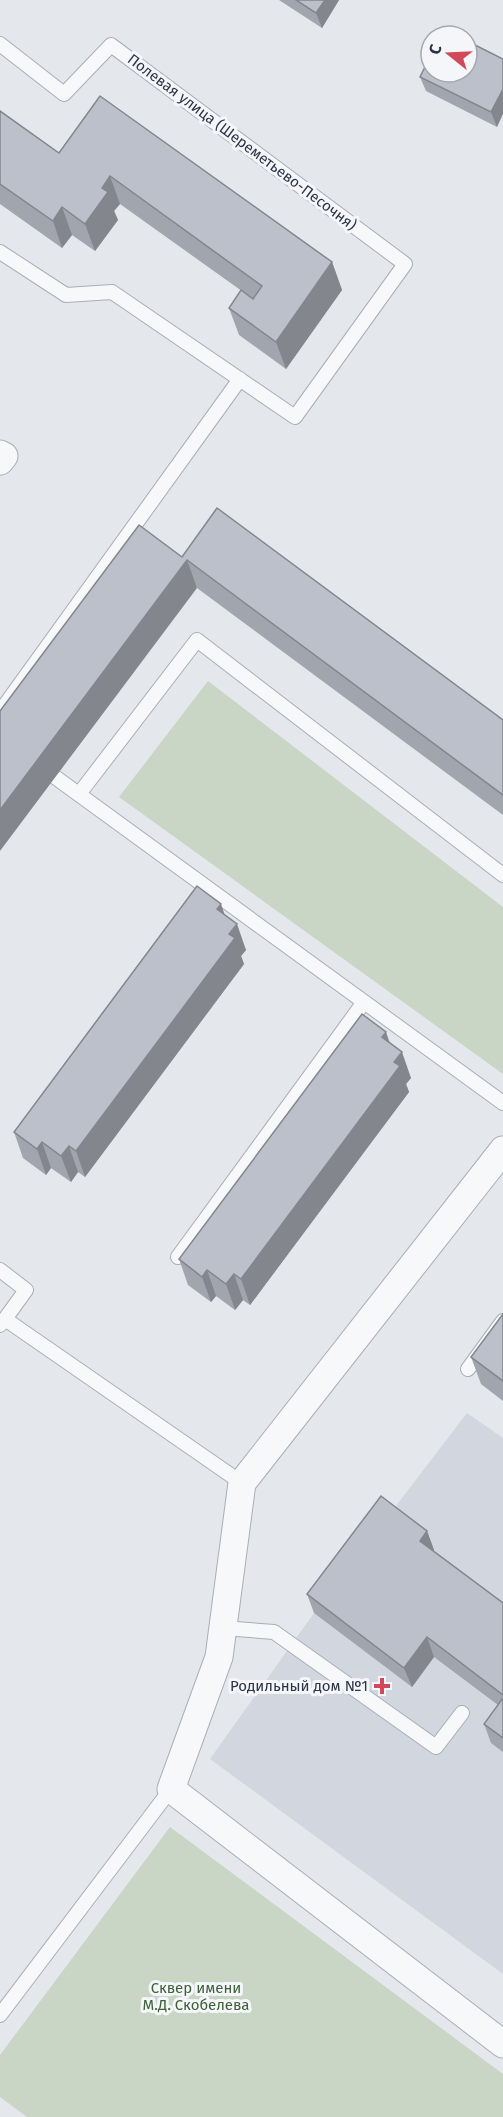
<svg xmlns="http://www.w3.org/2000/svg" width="503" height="2117" font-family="'Fira Sans',sans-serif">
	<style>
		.built { fill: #d2d6de }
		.green { fill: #c9d6c5 }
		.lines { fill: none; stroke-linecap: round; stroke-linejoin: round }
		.service-casing { stroke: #a9aeb7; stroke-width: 16 }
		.minor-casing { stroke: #a9aeb7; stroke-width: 29 }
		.service { stroke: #f7f8fa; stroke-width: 14 }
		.minor { stroke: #f7f8fa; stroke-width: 27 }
		.wall { fill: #a1a5ae }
		.shaded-wall { fill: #83868d }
		.building { fill: #bbc0ca; stroke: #83868d; stroke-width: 1.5 }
		.poi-dot { fill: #d1495b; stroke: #f4f6f9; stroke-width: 2 }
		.labels { text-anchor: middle; stroke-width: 6; stroke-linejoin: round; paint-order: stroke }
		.street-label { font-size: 15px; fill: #2b3445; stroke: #f4f6f9 }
		.poi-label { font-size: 15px; fill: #2b3445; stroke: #f4f6f9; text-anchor: end }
		.park-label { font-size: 15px; fill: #3f6138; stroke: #f4f6f9 }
	</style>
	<rect width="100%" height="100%" fill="#e4e7ec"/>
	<path class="built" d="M467 1413 503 1438V1974L210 1759 314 1613Z"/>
	<path class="green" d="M208 681 503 907V1074L119 797Z
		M170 1827 503 2074V2117H27L0 2097V2055Z"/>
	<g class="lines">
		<g class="service-casing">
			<path id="service" d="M0 44 64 94 111 45 405 264 295 417 112 292 66 295 0 252
				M0 712 240 379
				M55 777 503 1103
				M79 794 197 640 503 875
				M178 1257 364 1002
				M0 1270 26 1290 5 1319
				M0 1325 5 1319 242 1483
				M468 1369 503 1321
				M223 1628 274 1632 436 1747 462 1713
				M0 2015 171 1789"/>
		</g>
		<g class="minor-casing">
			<path id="minor" d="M0 454 4 456 0 461
				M503 1150 242 1483 219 1657 171 1789 503 2044"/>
		</g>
		<use href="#service" class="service"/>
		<use href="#minor" class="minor"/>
	</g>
	<path class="wall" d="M279 0H339L322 28Z
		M503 59 497 127 426 91 420 77Z
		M0 111 59 153 332 262 342 290 286 369 239 335 229 308 253 299 120 204 114 211 118 220 95 251 72 235 62 248 0 204Z
		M182 557 503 720V815L197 588Z
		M224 915 246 950 241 956 244 964 85 1177 78 1172 71 1182 51 1168 46 1175 23 1158 14 1132Z
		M390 1042 411 1078 406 1084 409 1092 250 1305 243 1300 235 1310 216 1296 211 1302 188 1285 179 1259Z
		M503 1314V1401L481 1384 471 1357Z
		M427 1531 434 1550V1551L503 1603V1752L491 1743 484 1724 498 1705 434 1657 412 1687 314 1613 307 1594Z"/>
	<path class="shaded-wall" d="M325 0H339L322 28 316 13Z
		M503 89V114L497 127 491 112Z
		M110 176 120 204 114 211 118 220 95 251 85 224 102 188Z
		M62 207 72 235 62 248 53 221Z
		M332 262 342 290 286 369 276 342Z
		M187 560 197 588 0 851V810Z
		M221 904 230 930 217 909Z
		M237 924 246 950 241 956 244 964 85 1177 76 1151Z
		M386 1032 395 1058 382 1037Z
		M402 1052 411 1078 406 1084 409 1092 250 1305 241 1279Z
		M42 1142 51 1168 46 1175 37 1149Z
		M69 1146 78 1172 71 1182 61 1156Z
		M207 1270 216 1296 211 1302 202 1277Z
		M234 1274 243 1300 235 1310 226 1284Z
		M427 1531 434 1550 427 1560 420 1541Z
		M427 1637 434 1657 412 1687 404 1668Z"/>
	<path class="building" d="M296 0H325L316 13Z
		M444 30 456 36H441Z
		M467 41 503 59V89L491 112 420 77 431 55V72H467Z
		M100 96 332 262 276 342 229 308 241 290 253 299 262 286 110 176 102 188 108 192 85 224 62 207 53 221 0 184V111L59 153Z
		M217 508 503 720V795L187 560 0 810V711L139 525 182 557Z
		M197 886 221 904 217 909 237 924 229 934 235 938 76 1151 69 1146 61 1156 42 1142 37 1149 14 1132Z
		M362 1014 386 1032 382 1037 402 1052 394 1062 400 1066 241 1279 234 1274 226 1284 207 1270 202 1277 179 1259Z
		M503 1314V1381L471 1357Z
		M381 1496 427 1531 420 1541 503 1603V1695L427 1637 404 1668 307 1594Z
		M503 1698V1738L484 1724Z"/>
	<path class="poi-dot" d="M379 1677h6v6h6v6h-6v6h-6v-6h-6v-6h6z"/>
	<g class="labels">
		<g class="street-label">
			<text transform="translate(242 142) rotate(37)" y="5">Полевая улица (Шереметьево-Песочня)</text>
		</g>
		<g class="poi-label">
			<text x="368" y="1691">Родильный дом №1</text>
		</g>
		<g class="park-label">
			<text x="196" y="1993">Сквер имени<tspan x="196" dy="17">М.Д. Скобелева</tspan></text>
		</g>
	</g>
	<g transform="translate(449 54) rotate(288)"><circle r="28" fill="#f4f6f9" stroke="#a4a8b1" stroke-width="1.5"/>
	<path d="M0-4.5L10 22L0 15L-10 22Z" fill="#d1495b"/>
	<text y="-9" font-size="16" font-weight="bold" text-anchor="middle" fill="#2b3445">С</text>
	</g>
</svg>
